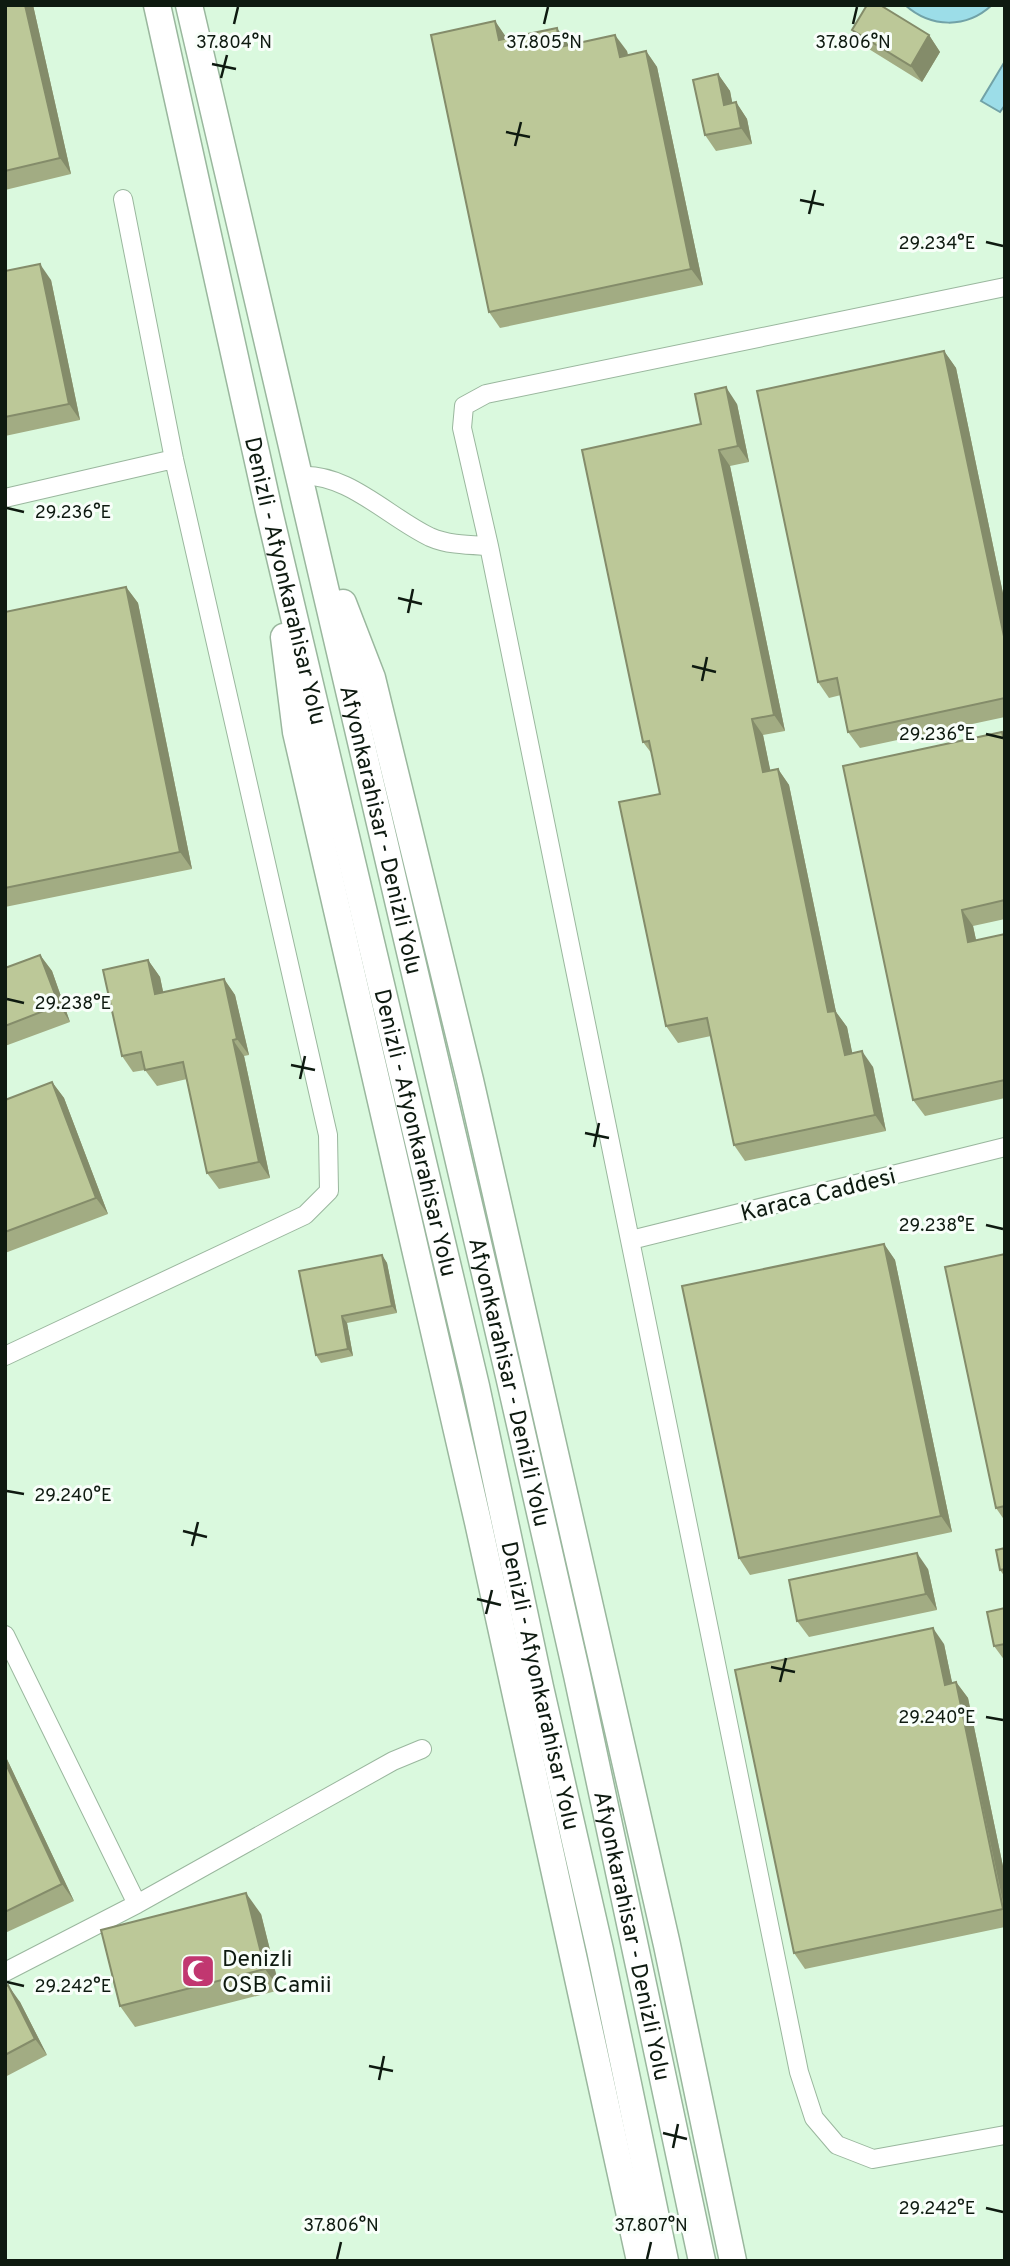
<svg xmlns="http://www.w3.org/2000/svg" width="1010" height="2266" font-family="Overpass,sans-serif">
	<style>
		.water { fill: #9cdde8; stroke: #71a2a7; stroke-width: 2 }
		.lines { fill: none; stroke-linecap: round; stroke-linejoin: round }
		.minor-casing { stroke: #9ab79e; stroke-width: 20 }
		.highway-casing { stroke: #9ab79e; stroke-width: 29 }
		.minor { stroke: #fff; stroke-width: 18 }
		.highway { stroke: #fff; stroke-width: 26 }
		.wall { fill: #a2ac83 }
		.shaded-wall { fill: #848c6a }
		.building { fill: #bcc898; stroke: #848c6a; stroke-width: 2 }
		.ticks { fill: none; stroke: #0e1a10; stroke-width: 2.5 }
		.labels { text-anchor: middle; stroke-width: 6; stroke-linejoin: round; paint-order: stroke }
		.street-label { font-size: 23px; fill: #0e1a10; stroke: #f8fef9 }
		.poi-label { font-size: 23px; fill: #0e1a10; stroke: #f8fef9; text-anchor: start }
		.ticks-label { font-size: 18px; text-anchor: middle; fill: #0e1a10; stroke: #f8fef9; stroke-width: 6; stroke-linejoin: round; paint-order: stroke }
	</style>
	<rect width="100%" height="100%" fill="#daf9de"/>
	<path class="water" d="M905 5H992C966 29 931 28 905 5Z
		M1005 61V105L1000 112 981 101Z"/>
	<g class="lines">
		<g class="minor-casing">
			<path id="minor" d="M1005 287 486 394 464 406 462 428 489 546 799 2072 814 2118 837 2145 873 2159 1005 2135
				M299 476C347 472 388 517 430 537 448 545 469 545 489 546
				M5 498 174 459
				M631 1240 1005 1147
				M5 1356 305 1215 329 1191 328 1135 174 459 123 199
				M5 1635 137 1904
				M5 1972 137 1904 393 1761 422 1749"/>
		</g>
		<g class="highway-casing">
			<g id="highway">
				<path id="s1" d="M157 5 269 511 476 1386 540 1687 600 1950 665 2261"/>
				<path id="s2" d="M189 5 509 1376 577 1675 702 2261"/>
				<path d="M343 603 372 678 470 1080 667 1945 733 2261"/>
				<path d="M284 637 296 732 478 1522 640 2261"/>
			</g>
		</g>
		<use href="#minor" class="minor"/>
		<use href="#highway" class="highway"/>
	</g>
	<path class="wall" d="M5 5H33L71 174 5 190Z
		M495 21 507 39 627 51 628 55 646 51 657 67 703 285 500 328 489 312Z
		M852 30 929 35 940 52 922 82 864 46Z
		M718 74 730 91 732 103 736 102 747 119 752 144 716 151 705 135Z
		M5 271 51 280 80 420 5 436Z
		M944 351 956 368 1005 603V717L860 748 848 732 841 695 829 698 818 682Z
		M737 404 749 462 730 466 785 731 763 735 770 770 778 769 789 785 836 1012 847 1027 852 1053 873 1067 886 1131 745 1161 734 1145 711 1036 678 1043 666 1026 660 794 652 754 643 742 701 424Z
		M126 587 138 603 192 869 5 907V612Z
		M1005 736V919L973 926 976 940 1005 934V1098L925 1116 913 1100Z
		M40 955 52 971 70 1022 5 1046V968Z
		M148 960 160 977 163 992 224 979 235 995 249 1055 244 1056 270 1178 219 1189 207 1173 187 1079 157 1086 145 1070 133 1072 122 1056Z
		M52 1082 64 1098 108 1214 5 1253V1100Z
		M884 1244 895 1260 952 1532 750 1575 739 1558Z
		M1005 1254V1521L996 1508Z
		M382 1255 387 1263 397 1313 347 1323 353 1356 321 1363 316 1355Z
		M1005 1548V1577L1000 1570Z
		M928 1569 937 1610 809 1637 797 1621Z
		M1005 1608V1661L994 1646Z
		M944 1644 952 1683 956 1682 968 1698 1005 1876V1927L805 1969 794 1953Z
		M5 1755 74 1901 5 1933Z
		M261 1914 280 1990 135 2027 120 2006Z
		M5 1987 20 2002 47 2055 5 2077Z"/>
	<path class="shaded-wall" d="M25 5H33L71 174 60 158Z
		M495 21 506 37 510 56 499 40Z
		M557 28 568 44 572 63 560 47Z
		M615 35 627 51 631 73 620 57Z
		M929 35 940 52 922 82 911 66Z
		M646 51 657 67 703 285 691 269Z
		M718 74 730 91 736 121 724 105Z
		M736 102 747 119 752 144 741 128Z
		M40 264 51 280 80 420 69 404Z
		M944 351 956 368 1005 603V641Z
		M726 387 737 404 749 462 738 446Z
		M719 450 730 466 785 731 774 715Z
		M126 587 138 603 192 869 180 852Z
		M752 719 763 735 774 788 763 772Z
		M778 769 789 785 836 1012 847 1027 856 1071 845 1055 828 1012Z
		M962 910 973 926 980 958 968 942Z
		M40 955 52 971 70 1022 59 1005Z
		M148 960 160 977 167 1010 155 994Z
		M224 979 235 995 249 1055 237 1039Z
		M233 1040 244 1056 270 1178 259 1162Z
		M862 1051 873 1067 886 1131 875 1115Z
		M52 1082 64 1098 108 1214 96 1198Z
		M884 1244 895 1260 952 1532 941 1516Z
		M382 1255 387 1263 397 1313 392 1306Z
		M342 1316 347 1323 353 1356 348 1349Z
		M917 1553 928 1569 937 1610 926 1594Z
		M933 1628 944 1644 956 1701 945 1685Z
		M956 1682 968 1698 1005 1876V1911Z
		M5 1755 74 1901 62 1884 5 1762Z
		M246 1893 261 1914 280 1990 265 1969Z
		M8 1985 20 2002 47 2055 35 2039Z"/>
	<path class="building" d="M5 5H25L60 158 5 171Z
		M867 5H880L929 35 911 66 852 30Z
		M495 21 499 40 557 28 560 47 615 35 620 57 646 51 691 269 489 312 431 35Z
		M718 74 724 105 736 102 741 128 705 135 693 80Z
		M40 264 69 404 5 417V271Z
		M944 351 1005 641V698L848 732 837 678 818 682 757 391Z
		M726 387 738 446 719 450 774 715 752 719 763 772 778 769 828 1012 835 1011 845 1055 862 1051 875 1115 734 1145 707 1018 666 1026 619 802 660 794 649 741 643 742 582 450 701 424 695 394Z
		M126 587 180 852 5 888V612Z
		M1002 732 1005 744V900L962 910 968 942 1005 934V1080L913 1100 843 766Z
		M40 955 59 1005 5 1026V968Z
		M148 960 155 994 224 979 237 1039 233 1040 259 1162 207 1173 183 1062 145 1070 141 1052 122 1056 103 970Z
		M52 1082 96 1198 5 1232V1100Z
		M884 1244 941 1516 739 1558 682 1286Z
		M1005 1254V1506L996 1508 945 1267Z
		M382 1255 392 1306 342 1316 348 1349 316 1355 299 1271Z
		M1005 1548V1569L1000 1570 996 1550Z
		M917 1553 926 1594 797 1621 789 1580Z
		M1005 1608V1644L994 1646 987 1612Z
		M933 1628 945 1685 956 1682 1003 1909 794 1953 735 1670Z
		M5 1762 62 1884 5 1912Z
		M246 1893 265 1969 120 2006 101 1930Z
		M8 1985 35 2039 5 2055V1987Z"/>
	<path class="ticks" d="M234 24 238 7M544 24 548 7M853 24 857 7M212 64 236 69M221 78 227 55M506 132 530 137M515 146 521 122M800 200 824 205M809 214 815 190M986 242 1003 246M7 508 24 512M398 598 422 604M408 613 413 589M692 666 716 672M702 681 707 657M986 734 1003 738M7 999 24 1003M291 1065 315 1070M300 1079 305 1056M585 1133 609 1138M594 1147 599 1123M986 1225 1003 1229M7 1491 24 1494M183 1531 207 1537M192 1546 198 1522M477 1599 501 1605M486 1614 492 1590M771 1667 795 1672M780 1682 786 1658M986 1717 1003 1720M7 1982 24 1986M369 2066 393 2071M379 2080 384 2056M663 2133 687 2139M673 2148 678 2124M986 2208 1003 2212M337 2259 341 2242M647 2259 651 2242"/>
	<defs>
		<g id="mosque-square" transform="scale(1.75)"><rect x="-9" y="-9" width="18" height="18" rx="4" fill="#c13770" stroke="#f8fef9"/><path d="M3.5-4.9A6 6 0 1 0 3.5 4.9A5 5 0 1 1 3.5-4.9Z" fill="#fff"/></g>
	</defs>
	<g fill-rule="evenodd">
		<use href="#mosque-square" x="198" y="1971"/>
	</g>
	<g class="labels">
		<g class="street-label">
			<text dy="8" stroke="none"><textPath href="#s1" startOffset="590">Denizli - Afyonkarahisar Yolu</textPath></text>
			<text dy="8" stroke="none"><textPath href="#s2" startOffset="847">Afyonkarahisar - Denizli Yolu</textPath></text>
			<text dy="8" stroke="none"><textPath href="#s1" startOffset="1157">Denizli - Afyonkarahisar Yolu</textPath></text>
			<text transform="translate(818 1194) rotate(-14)" y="8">Karaca Caddesi</text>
			<text dy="8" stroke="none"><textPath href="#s2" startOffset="1414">Afyonkarahisar - Denizli Yolu</textPath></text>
			<text dy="8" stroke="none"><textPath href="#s1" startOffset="1724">Denizli - Afyonkarahisar Yolu</textPath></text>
			<text dy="8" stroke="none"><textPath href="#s2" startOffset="1981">Afyonkarahisar - Denizli Yolu</textPath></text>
		</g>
		<g class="poi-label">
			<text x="222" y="1966">Denizli<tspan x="222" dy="26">OSB Camii</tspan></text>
		</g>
	</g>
	<g class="ticks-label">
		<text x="544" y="48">37.805°N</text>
		<text x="853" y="48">37.806°N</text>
		<text x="234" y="48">37.804°N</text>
		<text x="937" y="249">29.234°E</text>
		<text x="73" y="518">29.236°E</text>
		<text x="937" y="740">29.236°E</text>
		<text x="73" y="1009">29.238°E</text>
		<text x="937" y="1231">29.238°E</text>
		<text x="73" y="1501">29.240°E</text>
		<text x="937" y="1723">29.240°E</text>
		<text x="73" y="1992">29.242°E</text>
		<text x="937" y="2214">29.242°E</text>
		<text x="341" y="2231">37.806°N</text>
		<text x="651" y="2231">37.807°N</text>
	</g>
	<rect width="1010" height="2266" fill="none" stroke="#0e1a10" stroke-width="14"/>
</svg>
